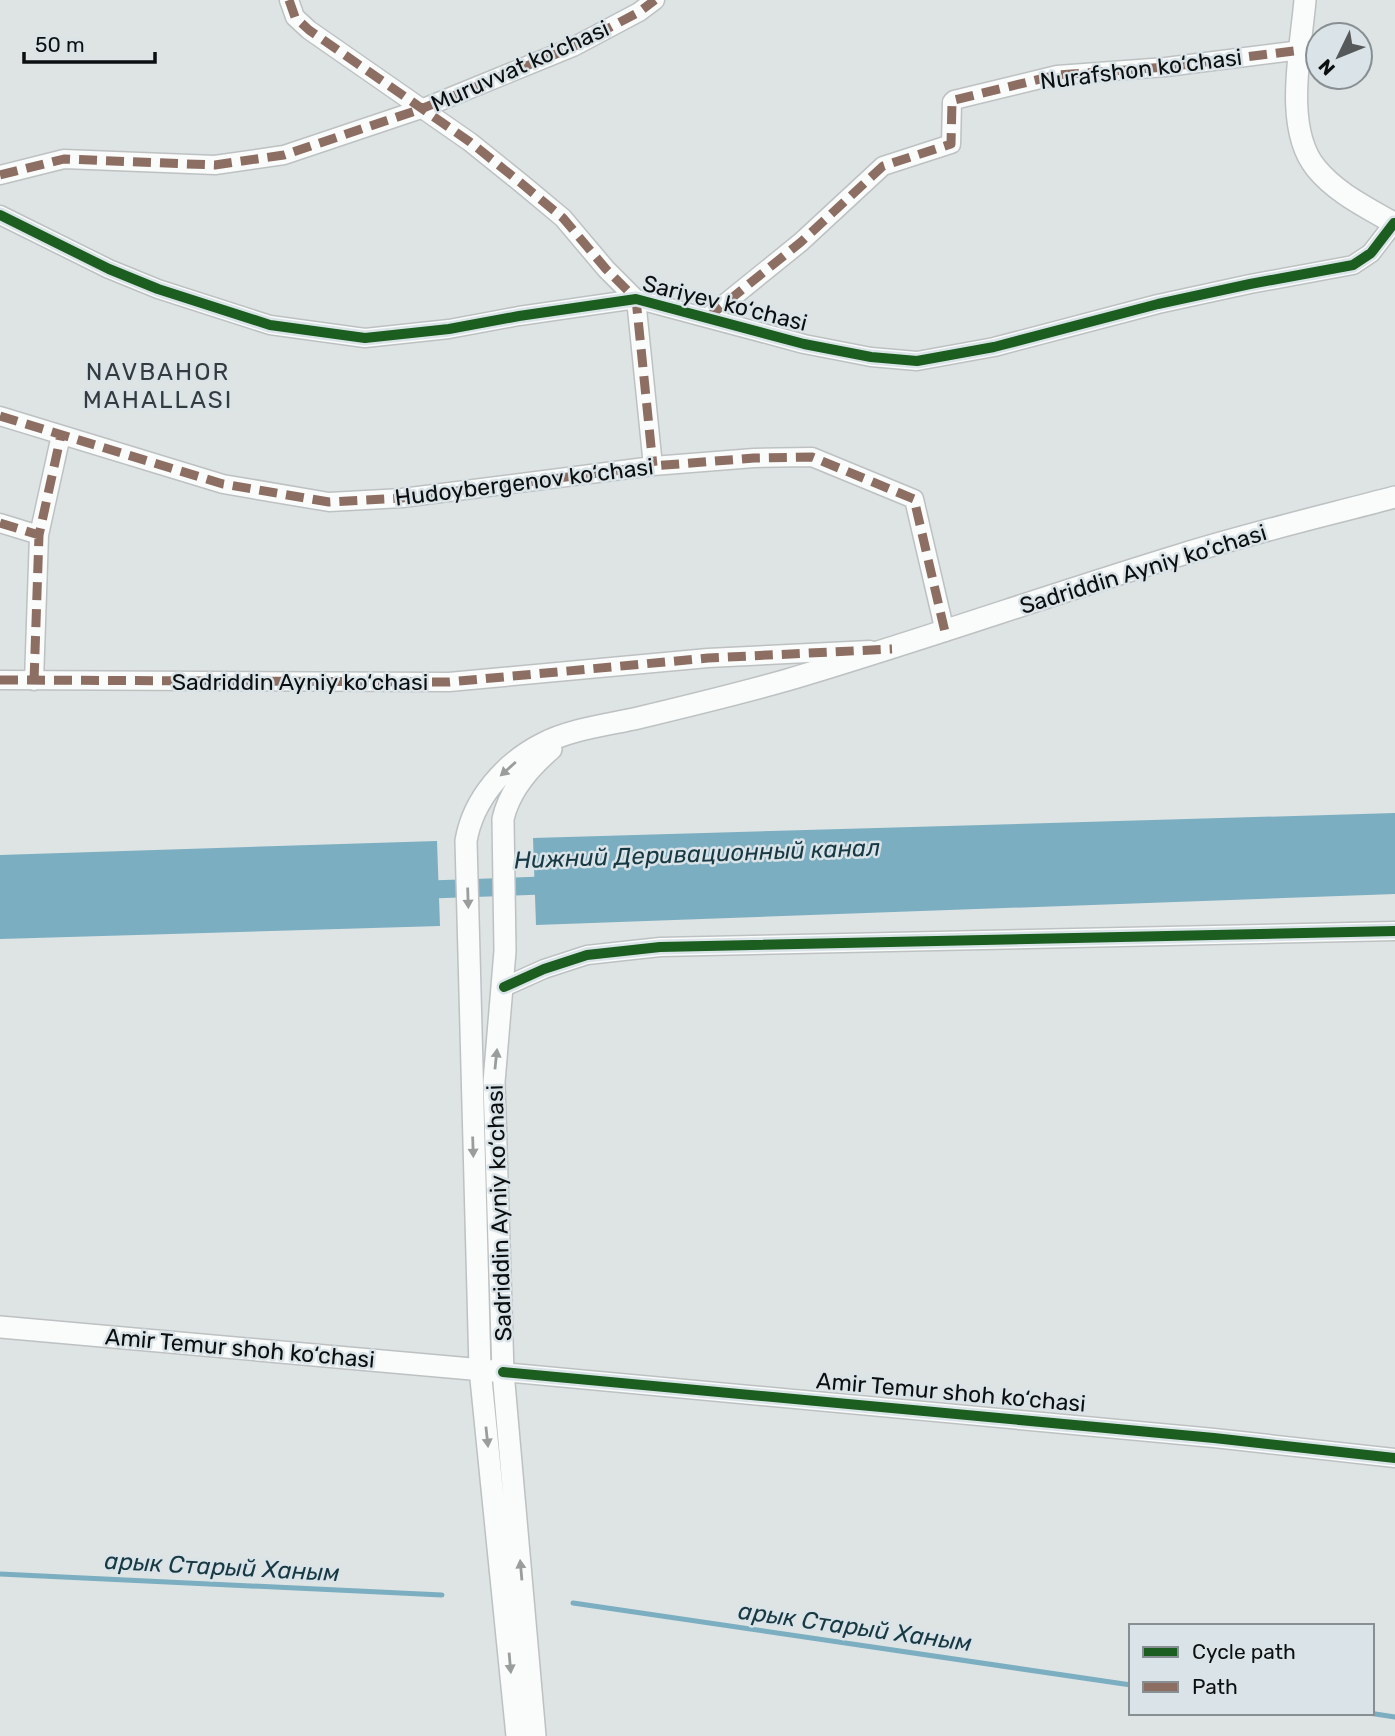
<svg xmlns="http://www.w3.org/2000/svg" width="1395" height="1736" font-family="Rubik,sans-serif">
	<style>
		.water { fill: #7baec0 }
		.lines { fill: none; stroke-linecap: round; stroke-linejoin: round }
		.stream { stroke: #7baec0; stroke-width: 5 }
		.canal { stroke: #7baec0; stroke-width: 18 }
		.minor-casing { stroke: #bdc1c2; stroke-width: 21 }
		.major-casing { stroke: #bdc1c2; stroke-width: 24 }
		.minor { stroke: #fafbfb; stroke-width: 18 }
		.major { stroke: #fafbfb; stroke-width: 21 }
		.quiet { stroke: #8d6e63; stroke-width: 9; stroke-dasharray: 18 9; stroke-linecap: butt }
		.cycleway-casing { stroke: #dae4e8; stroke-width: 15 }
		.cycleway { stroke: #1b5e20; stroke-width: 10 }
		.oneway { fill: #9b9d9d }
		.labels { text-anchor: middle; stroke-width: 5; stroke-linejoin: round; paint-order: stroke }
		.street-label { font-size: 23px; fill: #0c0f10; stroke: #dae4e8 }
		.neighbourhood-label { font-size: 24px; letter-spacing: 2px; fill: #343c3f; stroke: #dae4e8 }
		.water-label { font-size: 24px; font-style: italic; fill: #173944; stroke: #dae4e8 }
	</style>
	<rect width="100%" height="100%" fill="#dee3e4"/>
	<path class="water" d="M1395 813V894L536 925 533 838Z
		M437 841 440 926 0 939V855Z"/>
	<g class="lines">
		<path class="stream" d="M0 1574 442 1595
			M573 1603 1131 1685
			M1369 1713 1395 1717"/>
		<path class="canal" d="M416 890 556 885"/>
		<g class="minor-casing">
			<path id="minor" d="M289 0 295 17 309 30 470 142 521 183 563 218 606 269 636 299 653 466
				M0 175 64 159 215 165 284 155 421 109 573 47 639 12 655 0
				M0 215 109 269 158 289 270 325 365 338 449 329 519 316 636 299 804 344 871 357 917 361 994 347 1158 304 1250 284 1353 265 1371 253 1394 223
				M707 318 801 242 883 166 951 144 952 102 954 100 1057 75 1166 67 1301 50
				M0 416 223 484 329 502 402 498 653 466 754 458 812 457 914 499 945 632
				M0 523 39 535
				M0 680 449 682 708 658 870 650
				M34 681 39 535 61 435
				M504 987 544 969 587 955 660 947 1395 931
				M503 1372 1214 1438 1395 1458"/>
		</g>
		<g class="major-casing">
			<path id="major" d="M1305 0C1301 49 1283 128 1316 168 1336 193 1368 208 1395 224
				M0 1327 494 1371
				M517 1736 480 1369 466 841C473 799 505 763 542 744 571 729 607 725 638 718 688 706 738 694 787 680 919 641 1049 595 1180 555 1251 533 1323 516 1395 497
				M535 1736 503 1372 494 1082 505 951 503 819C509 792 530 767 551 749"/>
		</g>
		<use href="#minor" class="minor"/>
		<use href="#major" class="major"/>
		<path class="quiet" d="M289 0 295 17 309 30 470 142 521 183 563 218 606 269 636 299 653 466
			M0 175 64 159 215 165 284 155 421 109 573 47 639 12 655 0
			M707 318 801 242 883 166 951 144 952 102 954 100 1057 75 1166 67 1301 50
			M0 416 223 484 329 502 402 498 653 466 754 458 812 457 914 499 945 632
			M0 523 39 535
			M0 680 449 682 708 658 892 649
			M34 681 39 535 61 435"/>
		<g class="cycleway-casing">
			<path id="cycleway" d="M0 215 109 269 158 289 270 325 365 338 449 329 519 316 636 299 804 344 871 357 917 361 994 347 1158 304 1250 284 1353 265 1371 253 1394 223
				M504 987 544 969 587 955 660 947 1395 931
				M503 1372 1214 1438 1395 1458"/>
		</g>
		<use href="#cycleway" class="cycleway"/>
	</g>
	<defs><path id="oneway-solid" d="M-6-.8H1V-3.2L6.5 0L1 3.2V.8H-6Z" transform="scale(1.75)"/></defs>
	<g class="oneway">
		<use href="#oneway-solid" transform="translate(508 769) rotate(138)"/>
		<use href="#oneway-solid" transform="translate(468 898) rotate(88)"/>
		<use href="#oneway-solid" transform="translate(496 1059) rotate(-84)"/>
		<use href="#oneway-solid" transform="translate(473 1147) rotate(88)"/>
		<use href="#oneway-solid" transform="translate(487 1437) rotate(84)"/>
		<use href="#oneway-solid" transform="translate(521 1570) rotate(-95)"/>
		<use href="#oneway-solid" transform="translate(510 1663) rotate(85)"/>
	</g>
	<g class="labels">
		<g class="street-label">
			<text transform="translate(520 66) rotate(-24)" y="8">Muruvvat ko‘chasi</text>
			<text transform="translate(1141 69) rotate(-7)" y="8">Nurafshon ko‘chasi</text>
			<text transform="translate(725 303) rotate(14)" y="8">Sariyev ko‘chasi</text>
			<text transform="translate(524 482) rotate(-7)" y="8">Hudoybergenov ko‘chasi</text>
			<text transform="translate(1143 569) rotate(-17)" y="8">Sadriddin Ayniy ko‘chasi</text>
			<text x="300" y="690">Sadriddin Ayniy ko‘chasi</text>
			<text transform="translate(499 1213) rotate(-92)" y="8">Sadriddin Ayniy ko‘chasi</text>
			<text transform="translate(240 1348) rotate(5)" y="8">Amir Temur shoh ko‘chasi</text>
			<text transform="translate(951 1392) rotate(5)" y="8">Amir Temur shoh ko‘chasi</text>
		</g>
		<g class="neighbourhood-label">
			<text x="158" y="380">NAVBAHOR<tspan x="158" dy="28">MAHALLASI</tspan></text>
		</g>
		<g class="water-label">
			<text transform="translate(697 854) rotate(-2)" y="8">Нижний Деривационный канал</text>
			<text transform="translate(222 1567) rotate(3)" y="8">арык Старый Ханым</text>
			<text transform="translate(855 1627) rotate(8)" y="8">арык Старый Ханым</text>
		</g>
	</g>
	<rect x="1129" y="1624" width="245" height="91" fill="#dae4e8" stroke="#888f92" stroke-width="2"/>
	<rect x="1143" y="1647" width="35" height="10" fill="#1b5e20" stroke="#888f92" stroke-width="2"/>
	<text x="1192" y="1659" font-size="21" fill="#0c0f10">Cycle path</text>
	<rect x="1143" y="1682" width="35" height="10" fill="#8d6e63" stroke="#888f92" stroke-width="2"/>
	<text x="1192" y="1694" font-size="21" fill="#0c0f10">Path</text>
	<g transform="translate(1339 56) rotate(227)"><circle r="33" fill="#dae4e8" stroke="#888f92" stroke-width="2"/>
	<path d="M0-5L12 26L0 18L-12 26Z" fill="#56595a"/>
	<text y="-10" font-size="19" font-weight="bold" text-anchor="middle" fill="#0c0f10">N</text>
	</g>
	<path d="M24 52v10h131v-10" fill="none" stroke="#0c0f10" stroke-width="3.5"/>
	<text x="35" y="52" font-size="21" fill="#0c0f10" stroke="#dae4e8" stroke-width="5" paint-order="stroke">50 m</text>
</svg>
